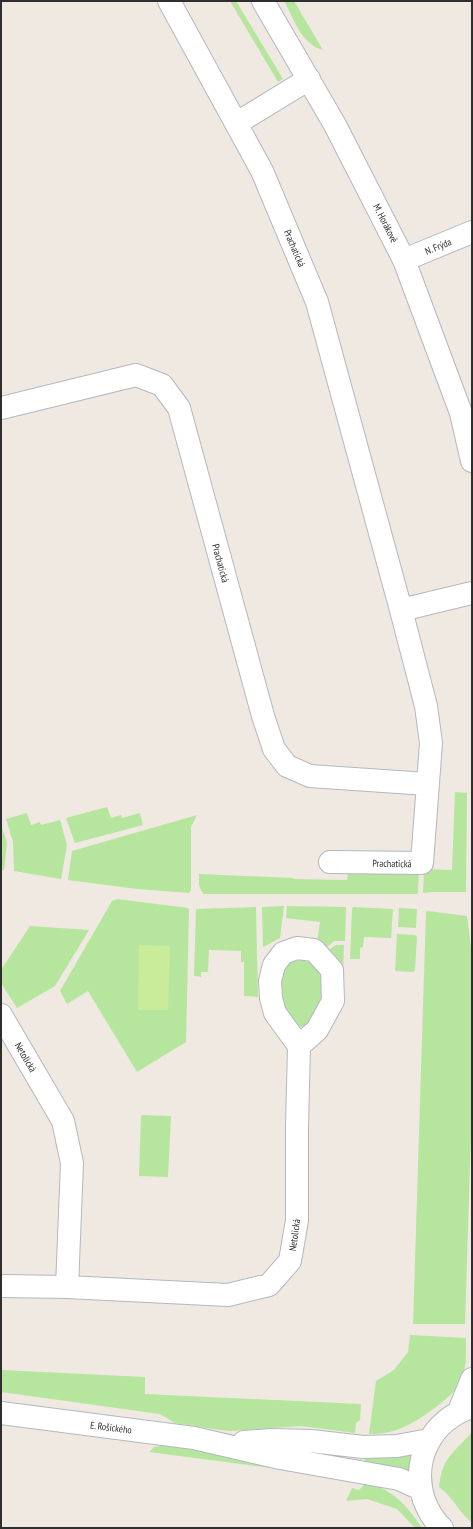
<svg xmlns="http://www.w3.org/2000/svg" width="473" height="1529" font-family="'PT Sans Narrow',sans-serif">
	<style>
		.green { fill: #b6e59e }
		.pitch { fill: #c9ec9a }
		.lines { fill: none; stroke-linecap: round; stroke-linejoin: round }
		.minor-casing { stroke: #b4b7c1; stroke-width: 24 }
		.tertiary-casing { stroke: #b4b7c1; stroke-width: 24 }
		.minor { stroke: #fff; stroke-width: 22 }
		.tertiary { stroke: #fff; stroke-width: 22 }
		.labels { text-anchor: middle; stroke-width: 3.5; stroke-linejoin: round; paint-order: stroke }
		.street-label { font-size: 10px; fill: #2e2e2e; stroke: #fff }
	</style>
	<rect width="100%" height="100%" fill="#efe9e1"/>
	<path class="green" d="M230 1H236L283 79 278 82Z
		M284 1H294L323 50C301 44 294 19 284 1Z
		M455 792 467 793 466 892H433L423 893 424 869 452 870Z
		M107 807 111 818 121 815 122 818 140 813 143 825 75 843 66 818Z
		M27 813 31 825 40 822 41 825 60 820 67 845 61 879 14 871 13 842 6 819Z
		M197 815 191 827V890L189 893 137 889 68 880 72 851Z
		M1 824 7 843 4 870H1Z
		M419 869 418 892 417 894H204C198 888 199 882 199 874L293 878 294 879 347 880 348 873 351 870Z
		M117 899 188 908 189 910 186 1042 137 1072 88 991 67 1004 60 991 112 901Z
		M284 906 280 938 263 947 262 907Z
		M287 906 346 907 345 941H334L326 948 317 942 320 922 286 918Z
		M256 907 258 997 244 996V962H241V951L209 950 208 972H201V977L194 976 196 909Z
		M353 907 393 909 391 938 364 937 363 947 360 948V959H350L352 909Z
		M399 908 417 909 416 928 398 927Z
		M428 911 467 916 472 955V1102L465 1324H413L426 912Z
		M30 926 89 930 55 986 17 1008 1 983V970Z
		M397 934 415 935 417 937 415 970 413 972 395 971Z
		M336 945H344L343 973 329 950Z
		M302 960C309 962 315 963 319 968 328 979 319 1016 308 1024 304 1027 300 1027 296 1027 293 1022 289 1016 286 1011 279 998 277 968 293 961 296 960 300 960 302 960Z
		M141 1115 171 1116 168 1177 139 1176Z
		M410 1335 466 1338C466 1353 467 1367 461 1381 455 1396 415 1424 399 1429 389 1433 379 1434 369 1434L376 1381 394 1370 408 1352Z
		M1 1370 145 1377V1394L361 1404 360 1420 356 1423 355 1433 301 1426 230 1431 213 1429 175 1423 160 1414 1 1392Z
		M472 1432V1523C459 1512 453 1497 439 1487 442 1457 454 1453 472 1432Z
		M173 1444 286 1470 149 1452 154 1447Z
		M416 1453 410 1472 364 1465 365 1458H396Z
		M364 1482C391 1488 407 1505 422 1528H415L397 1509 367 1499 346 1501 352 1488 359 1490 363 1486Z"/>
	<path class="pitch" d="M139 945 170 946 168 1010H138Z"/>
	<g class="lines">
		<g class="minor-casing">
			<path id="minor" d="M169 1 262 171 317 302 401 610 426 706 431 743 422 863 330 862
				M237 123 309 79
				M404 260 472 232
				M1 408 136 375 162 385 179 408 263 716 274 749 287 766 310 776 427 784
				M401 610 472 593
				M1 1015 63 1121 72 1163 67 1287 228 1295 269 1285 290 1261 297 1220V1126L299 1046 275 1013 271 998 270 981 274 965 283 953 297 948 314 950 332 970 333 1001 317 1030 299 1046
				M1 1286 67 1287"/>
		</g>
		<g class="tertiary-casing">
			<path id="tertiary" d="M263 1 335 125 404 260 461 413 472 461
				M459 1411 472 1379
				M1 1413 194 1438 280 1458 399 1479 421 1489
				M244 1442 272 1440 311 1441 363 1447 397 1446 429 1440
				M442 1528C434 1521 428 1510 424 1500 411 1459 432 1420 472 1407"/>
		</g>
		<use href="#minor" class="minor"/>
		<use href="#tertiary" class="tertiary"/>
	</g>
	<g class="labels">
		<g class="street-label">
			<text transform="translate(386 223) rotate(63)" y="4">M. Horákové</text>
			<text transform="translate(438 246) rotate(-22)" y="4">N. Frýda</text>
			<text transform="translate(295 248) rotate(67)" y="4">Prachatická</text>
			<text transform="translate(221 563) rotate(75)" y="4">Prachatická</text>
			<text transform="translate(392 863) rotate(1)" y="4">Prachatická</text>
			<text transform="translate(26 1057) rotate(60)" y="4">Netolická</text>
			<text transform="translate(294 1235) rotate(-82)" y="4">Netolická</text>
			<text transform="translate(111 1427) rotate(7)" y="4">E. Rošického</text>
		</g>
	</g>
	<rect width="473" height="1529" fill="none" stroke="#2e2e2e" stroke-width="4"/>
</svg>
